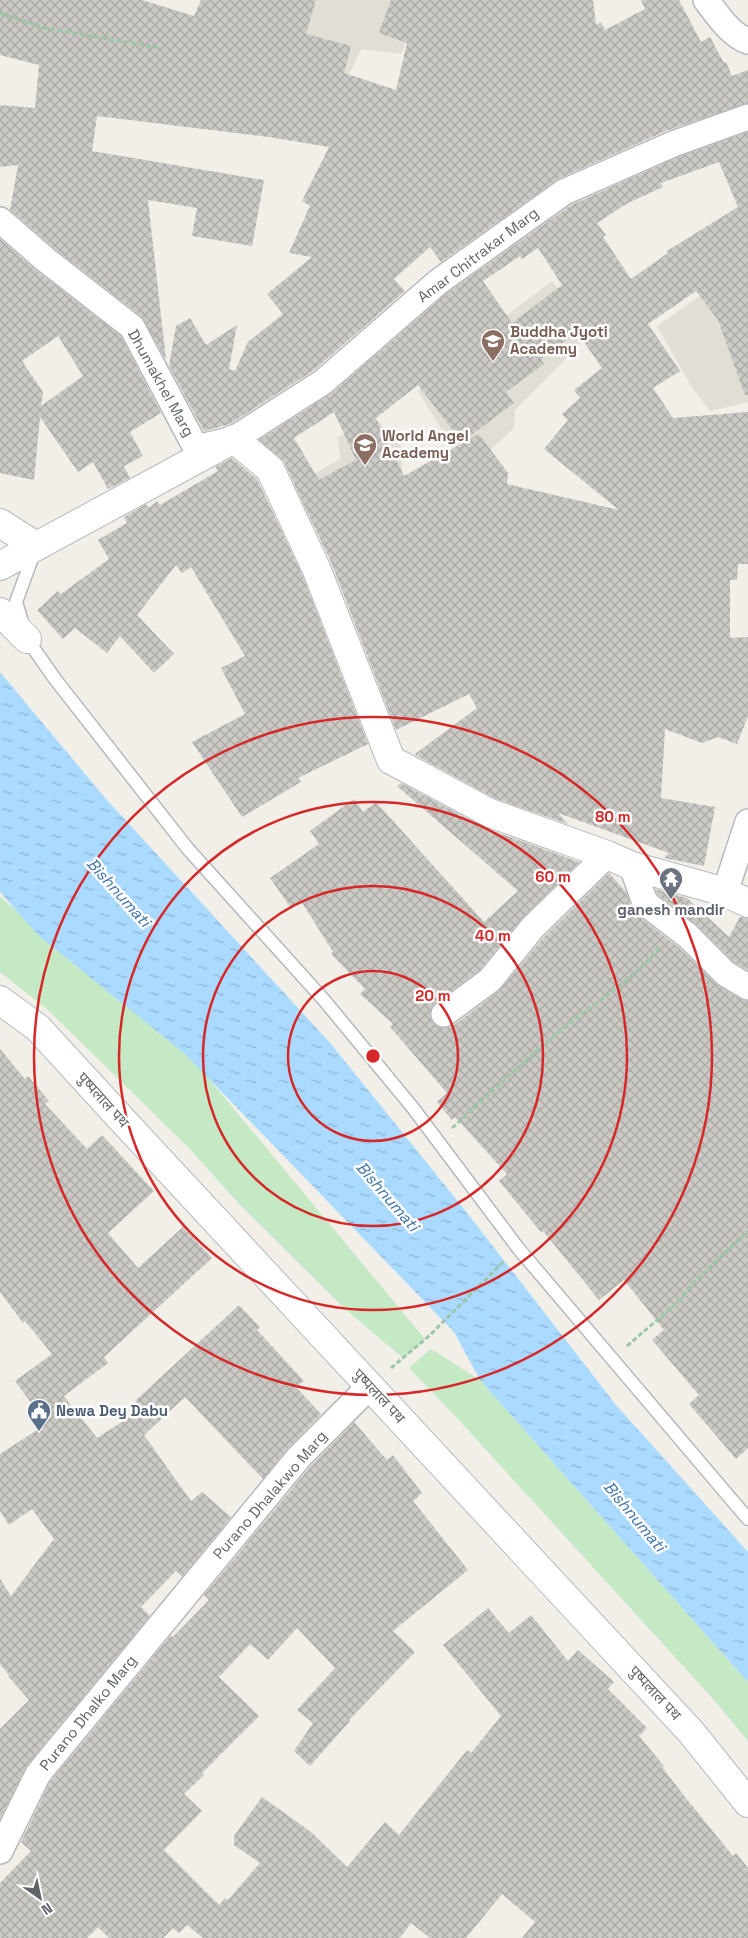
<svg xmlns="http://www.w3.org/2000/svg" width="748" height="1938" font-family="'Space Grotesk','Noto Sans Devanagari',sans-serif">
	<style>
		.education { fill: #e1ded6 }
		.grass { fill: #c5e8c5 }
		.water { fill: url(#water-ripples) }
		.building { fill: url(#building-cross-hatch); fill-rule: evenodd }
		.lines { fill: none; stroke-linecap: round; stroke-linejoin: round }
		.lane-casing { stroke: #b5b8bc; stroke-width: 15 }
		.street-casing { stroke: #b5b8bc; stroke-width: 28 }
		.secondary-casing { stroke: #b6babf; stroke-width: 30 }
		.path { stroke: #9cc7a9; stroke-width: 3; stroke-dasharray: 5 2.5; stroke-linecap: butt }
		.lane { stroke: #fff; stroke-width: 12 }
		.street { stroke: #fff; stroke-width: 25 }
		.secondary { stroke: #fff; stroke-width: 28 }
		.ring { fill: none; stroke: #d62828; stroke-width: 2.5 }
		.labels { text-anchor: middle; stroke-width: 5; stroke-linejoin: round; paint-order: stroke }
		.street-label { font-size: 15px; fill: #5f6368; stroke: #fff }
		.education-label { font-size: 15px; font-weight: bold; fill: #785e54; stroke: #fff; text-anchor: start }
		.worship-label { font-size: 15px; font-weight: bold; fill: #5b616d; stroke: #fff }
		.service-label { font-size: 15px; font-weight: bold; fill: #4e5e75; stroke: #fff; text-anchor: start }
		.water-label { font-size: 16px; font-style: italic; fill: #4174aa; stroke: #fff }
		.centre { fill: #d62828; stroke: #fff; stroke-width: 2.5 }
		.ring-label { font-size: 15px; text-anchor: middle; font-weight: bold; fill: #d62828; stroke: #fff; stroke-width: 5; stroke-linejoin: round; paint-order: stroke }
	</style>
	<defs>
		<pattern id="water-ripples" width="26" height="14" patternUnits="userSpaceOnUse" patternTransform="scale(1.25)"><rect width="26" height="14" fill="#aadaff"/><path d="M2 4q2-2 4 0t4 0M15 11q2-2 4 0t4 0" fill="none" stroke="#8eb4d2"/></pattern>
		<pattern id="building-cross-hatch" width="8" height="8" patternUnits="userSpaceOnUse" patternTransform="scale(1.25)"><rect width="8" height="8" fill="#cccac5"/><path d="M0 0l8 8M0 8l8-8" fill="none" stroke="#a9a8a4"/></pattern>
	</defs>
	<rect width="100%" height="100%" fill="#f1efe8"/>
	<path class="education" d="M246 0H423L401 54 361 49 348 77Z
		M748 262V402L710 411 691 386 657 326Z
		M552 281 590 334 515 410 514 428 467 471 418 391 438 378 392 325 425 301 466 346Z
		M372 414 401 447 402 472 309 526 287 489 340 459 338 438Z"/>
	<path class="grass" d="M0 897 180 1044 425 1339 403 1358 345 1309 238 1203 191 1150 48 1010 0 972Z
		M431 1349 480 1380 748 1682V1741L714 1700 458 1419 409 1368Z"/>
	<path class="water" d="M0 672 106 799 331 1044 468 1214 616 1405 748 1552V1682L480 1380 454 1332 185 1054 38 935 0 892Z"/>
	<path class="building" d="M0 0H142L194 16 201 0H316L306 34 351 46 344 73 396 90 407 43 379 33 391 0H593L596 25 601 22 605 30 645 9 641 0H679L701 42 710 37 724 63 726 62 732 76 748 70V103L668 130 558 179 441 262 430 247 394 279 405 291 314 370 230 424 204 431 169 366 176 326 190 318 206 345 237 325 229 369 235 371 248 342 283 314 267 294 312 257 289 253 310 206 302 201 329 147 269 137 97 116 92 151 264 180 252 246 192 236 197 208 148 200 166 360 141 316 55 249 10 210 18 165 0 167V105L35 108 39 65 0 55Z
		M748 132V395H745L718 320 696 291 648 324 680 371 653 388 673 418 748 412V564H738L737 580H730V638L748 637V716L737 744 718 737 702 743 665 729 661 798 715 807 704 866 664 858 669 853 558 813 568 824 496 799 417 756 415 754 477 708 469 694 396 730 331 562 284 462 259 440 332 393 447 293 571 205 678 157ZM719 162 738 207 667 251 668 253 631 279 603 237 606 235 597 223 628 203 663 187 661 183ZM538 248 562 285 512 323 483 281 520 256 522 259ZM577 332 602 368 574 390 580 398 562 414 568 420 544 449 619 510 507 484 508 473 479 434 404 476 376 418 418 385 462 442 514 403 506 392 544 364 541 359ZM334 412 356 460 319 480 294 438Z
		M0 239 37 271 121 336 161 413 130 432 143 456 124 466 130 478 108 489 93 462 78 472 40 417 34 480 0 473ZM58 336 83 376 41 406 43 392 22 361Z
		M232 458 257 479 302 574 368 744 298 778 301 782 242 817 192 742 245 714 221 668 245 656 191 567 182 573 176 565 137 615 174 654 154 673 120 636 107 653 75 628 63 639 37 610 58 591 61 594 109 559 98 540 127 523 124 517 146 504 148 508 157 501 160 505 218 471 215 467Z
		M401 783 485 828 579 862 523 917 480 970 435 1003 431 1008 430 1015 432 1022 438 1027 445 1028 453 1026 499 991 544 937 609 873 626 892 631 905 640 917 678 947 716 984 741 999 748 1001V1448L736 1459 689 1404 699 1395 652 1340 664 1330 624 1280 599 1300 543 1231 541 1232 499 1181 507 1174 455 1117 452 1120 437 1102 447 1093 390 1027 393 1024 360 994 365 989 331 954 333 952 301 901 291 908 270 878 319 844 310 831 354 799 363 812 376 802 484 922 518 891 397 786Z
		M655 889 687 898 729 937 740 917 748 918V970L735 963 698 926 659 896Z
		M0 1049 25 1079 28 1076 49 1101 45 1104 87 1149 102 1135 154 1191 108 1233 138 1268 183 1227 212 1258 104 1357 108 1363 64 1396 97 1438 142 1409 135 1401 239 1305 260 1327 257 1330 304 1381 296 1387 321 1414 289 1447 263 1479 185 1397 144 1435 191 1501 202 1492 231 1517 182 1577 176 1571 141 1607 150 1616 27 1765 0 1819V1729L29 1700 8 1676 9 1675 0 1664V1579L11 1596 54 1539 32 1509 9 1525 0 1511V1454L40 1428 35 1421 41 1416 15 1381 52 1354 25 1321 23 1323 0 1292Z
		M354 1422 387 1460 393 1455 422 1493 413 1501 468 1570 393 1631 415 1652 349 1720 350 1721 310 1766 294 1751 313 1723 297 1710 335 1668 297 1628 268 1660 250 1644 219 1677 259 1716 202 1773 204 1775 184 1794 202 1811 164 1850 219 1905 225 1898 228 1900 260 1863 234 1845V1836L262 1797 311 1832 347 1867 385 1822 399 1835 467 1750 471 1753 501 1716 443 1645 488 1608 509 1633 531 1615 568 1661 578 1650 614 1682 608 1689 647 1728 639 1736 664 1766 662 1767 685 1797 733 1856 736 1853 748 1868V1938H522L535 1922 502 1894 466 1938H430L411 1923 400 1938H203L187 1925 179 1933 173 1928 163 1938H109L98 1927 87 1938H0V1883L31 1851 21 1842 50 1782 171 1635 173 1637 209 1600 204 1595 310 1467Z"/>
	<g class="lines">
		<g class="lane-casing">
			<path id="lane" d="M35 550 16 602 27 639 55 679 188 849 324 1000 413 1108 518 1248 748 1519"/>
		</g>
		<g class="street-casing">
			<path id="street" d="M706 0C717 14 731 36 748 41
				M0 220 46 260 132 327 196 448 234 439 323 382 438 282 564 192 673 144 748 117
				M632 866 644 900 649 906 688 936 726 974 748 987
				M725 892 748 822
				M444 1014 490 980 533 927 607 855
				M0 1851 38 1774 299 1457 370 1386"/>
		</g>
		<g class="secondary-casing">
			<path id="secondary" d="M0 523 36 546
				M0 566 234 439 270 469 316 568 391 760 490 813 607 855 632 866 725 892 748 903
				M0 612 27 639
				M0 1000 38 1028 126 1124 691 1732 748 1803"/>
		</g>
		<path class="path" d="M0 13 45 28 160 48
			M452 1128C490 1094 527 1058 566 1026 587 1009 650 967 659 946
			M627 1346 677 1303 693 1283 748 1231
			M391 1368 429 1336 503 1262"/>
		<use href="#lane" class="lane"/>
		<use href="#street" class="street"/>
		<use href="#secondary" class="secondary"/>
	</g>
	<g class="ring">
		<circle cx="373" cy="1056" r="85"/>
		<circle cx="373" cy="1056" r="170"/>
		<circle cx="373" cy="1056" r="254"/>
		<circle cx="373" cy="1056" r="339"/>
	</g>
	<defs>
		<g id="school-pin" transform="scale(1.25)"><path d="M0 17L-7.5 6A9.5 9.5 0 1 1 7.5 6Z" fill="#8d6e63" stroke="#fff"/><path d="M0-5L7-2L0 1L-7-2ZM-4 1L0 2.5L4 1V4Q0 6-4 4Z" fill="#fff"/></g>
		<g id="temple-pin" transform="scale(1.25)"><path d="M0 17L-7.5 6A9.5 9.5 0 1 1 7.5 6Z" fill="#6b7280" stroke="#fff"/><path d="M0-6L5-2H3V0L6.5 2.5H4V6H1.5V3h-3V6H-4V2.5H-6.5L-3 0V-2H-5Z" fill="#fff"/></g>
		<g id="civic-pin" transform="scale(1.25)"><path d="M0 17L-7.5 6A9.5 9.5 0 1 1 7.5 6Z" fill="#5c6f8a" stroke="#fff"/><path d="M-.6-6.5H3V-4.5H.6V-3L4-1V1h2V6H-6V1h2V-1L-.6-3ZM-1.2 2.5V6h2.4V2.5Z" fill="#fff"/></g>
	</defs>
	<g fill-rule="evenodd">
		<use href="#school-pin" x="493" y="341"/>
		<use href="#school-pin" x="365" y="445"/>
		<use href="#temple-pin" x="671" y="879"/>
		<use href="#civic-pin" x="39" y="1411"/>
	</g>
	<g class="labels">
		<g class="street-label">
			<text transform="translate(478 255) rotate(-37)" y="5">Amar Chitrakar Marg</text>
			<text transform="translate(161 383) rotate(61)" y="5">Dhumakhel Marg</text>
			<text transform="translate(103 1100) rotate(48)" y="5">पुष्पलाल पथ</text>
			<text transform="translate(379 1396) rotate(47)" y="5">पुष्पलाल पथ</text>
			<text transform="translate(270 1495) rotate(-49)" y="5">Purano Dhalakwo Marg</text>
			<text transform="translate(655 1693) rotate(47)" y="5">पुष्पलाल पथ</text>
			<text transform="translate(88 1713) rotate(-51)" y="5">Purano Dhalko Marg</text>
		</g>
		<g class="education-label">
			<text x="510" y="337">Buddha Jyoti<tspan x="510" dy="17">Academy</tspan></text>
			<text x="382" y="441">World Angel<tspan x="382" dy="17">Academy</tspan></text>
		</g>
		<g class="worship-label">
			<text x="671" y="915">ganesh mandir</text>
		</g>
		<g class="service-label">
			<text x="56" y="1416">Newa Dey Dabu</text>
		</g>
		<g class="water-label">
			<text transform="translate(119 892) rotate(48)" y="6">Bishnumati</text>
			<text transform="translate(388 1196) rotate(49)" y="6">Bishnumati</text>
			<text transform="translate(635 1516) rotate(50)" y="6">Bishnumati</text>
		</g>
	</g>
	<circle cx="373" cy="1056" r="8" class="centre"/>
	<g class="ring-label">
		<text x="613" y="822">80 m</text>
		<text x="553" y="882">60 m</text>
		<text x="493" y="941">40 m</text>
		<text x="433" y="1001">20 m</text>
	</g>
	<g transform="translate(40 1898) rotate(147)" stroke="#ffffff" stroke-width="4" paint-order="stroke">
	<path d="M0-4L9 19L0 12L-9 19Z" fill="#5f6368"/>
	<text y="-8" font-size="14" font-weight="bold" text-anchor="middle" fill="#5f6368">N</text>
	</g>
</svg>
